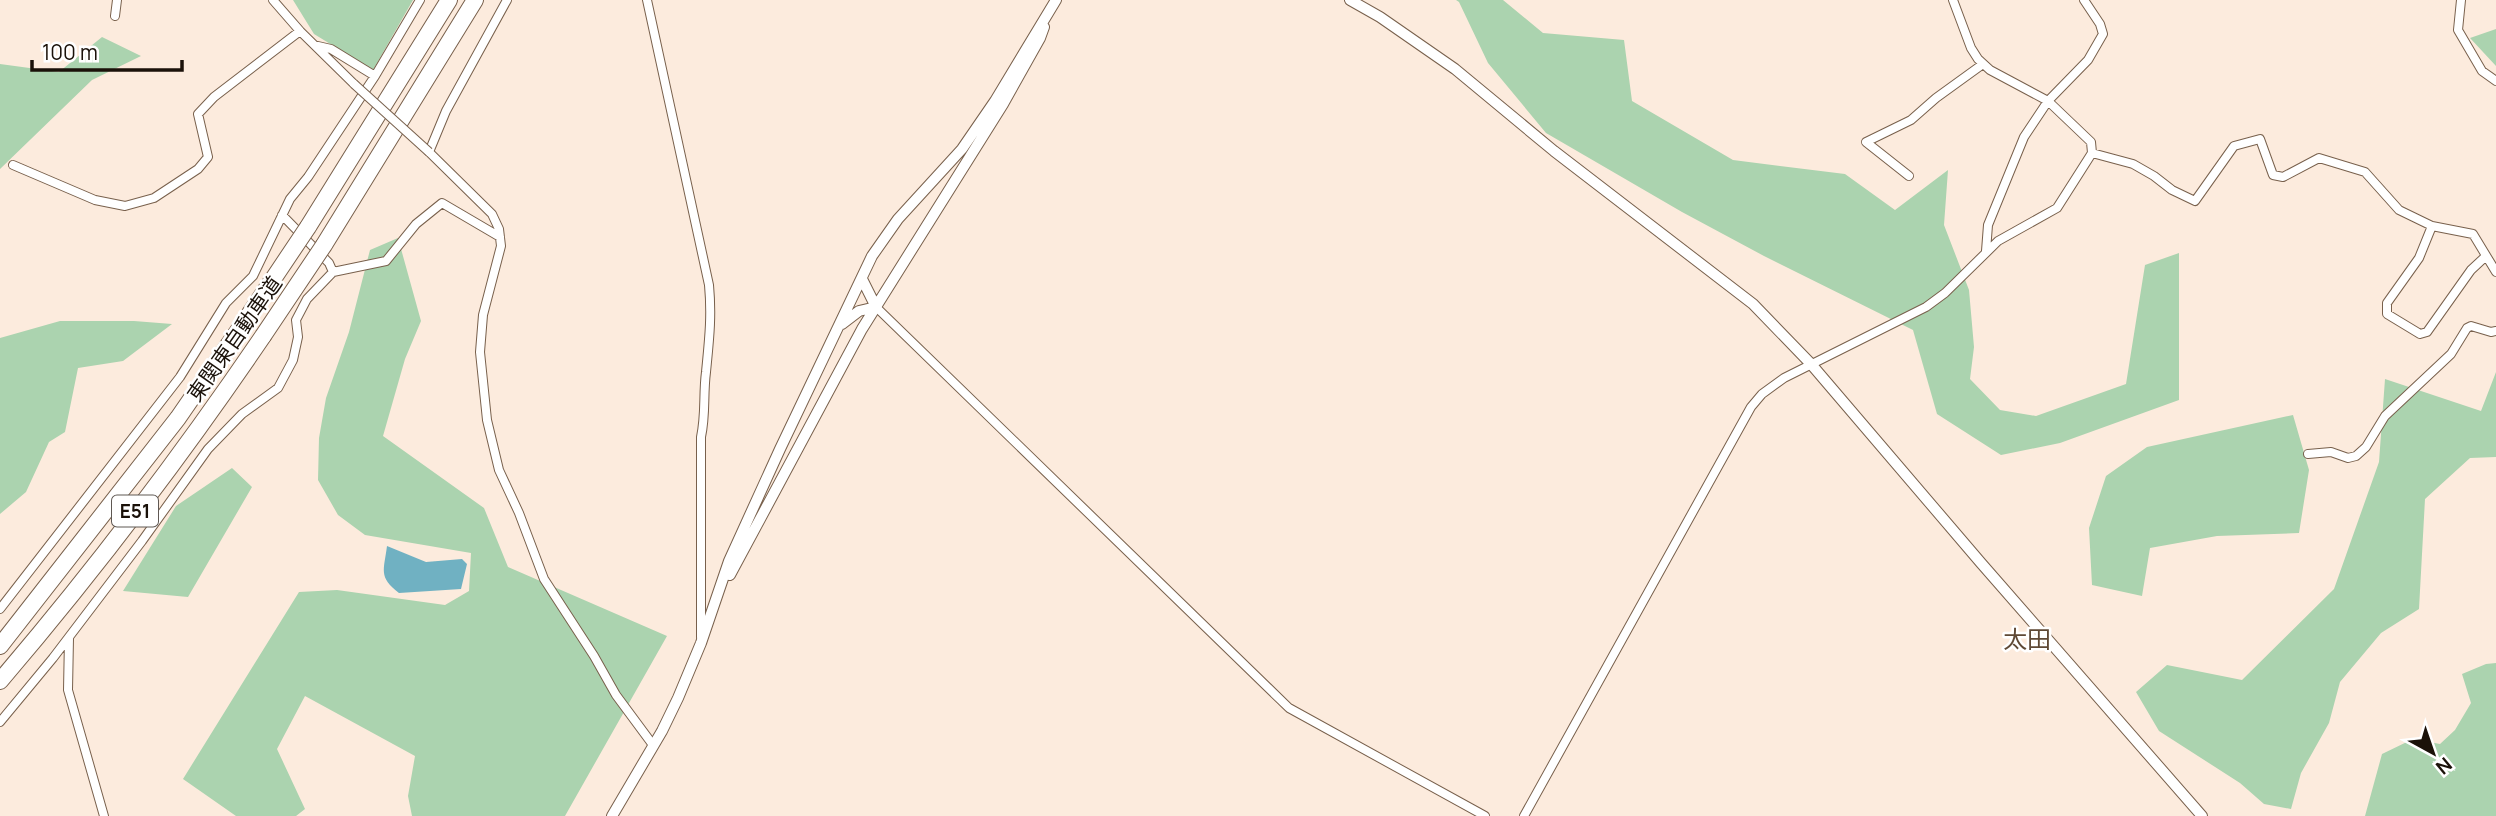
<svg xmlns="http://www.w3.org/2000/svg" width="2496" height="816" font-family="Manrope,'Noto Sans JP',sans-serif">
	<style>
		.green { fill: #abd3af }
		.water { fill: #70b1c2 }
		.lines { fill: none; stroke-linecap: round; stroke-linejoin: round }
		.minor-casing { stroke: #78604c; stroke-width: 10 }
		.tertiary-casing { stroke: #78604c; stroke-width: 12 }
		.motorway-casing { stroke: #78604c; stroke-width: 18 }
		.minor { stroke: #fff; stroke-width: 8 }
		.tertiary { stroke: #fff; stroke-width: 10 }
		.motorway { stroke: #fff; stroke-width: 16 }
		.minor-bridge-casing { stroke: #78604c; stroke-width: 10; stroke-linecap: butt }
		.motorway-bridge-casing { stroke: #78604c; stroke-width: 18; stroke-linecap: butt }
		.minor-bridge { stroke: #fff; stroke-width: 8 }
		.motorway-bridge { stroke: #fff; stroke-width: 16 }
		.labels { text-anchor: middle; stroke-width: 5; stroke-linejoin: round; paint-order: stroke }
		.shield { fill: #fff; stroke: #5f5853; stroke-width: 2 }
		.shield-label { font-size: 19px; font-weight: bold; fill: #1a1109 }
		.street-label { font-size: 21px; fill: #1a1109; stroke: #fff }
		.quarter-label { font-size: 24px; fill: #5f4935; stroke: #fff }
	</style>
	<rect width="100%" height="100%" fill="#fcebdd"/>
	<path class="green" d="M293 0H413L373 70 314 34Z
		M1456 0H1503L1543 33 1624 40 1632 101 1733 160 1845 174 1895 210 1948 170 1944 225 1969 290 1974 347 1970 379 2000 410 2036 416 2126 384 2145 265 2179 253V400L2060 443 2001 455 1937 414 1913 330 1764 256 1682 212 1546 133 1488 63 1459 2Z
		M2496 29V66L2470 38Z
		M102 37 141 56 92 80 0 169V64L59 72Z
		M398 238 421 321 405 359 383 436 484 508 508 567 667 636 565 816H412L408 796 415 756 305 696 277 749 305 809 296 816H236L183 779 299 592 337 590 445 605 469 591 471 553 365 535 338 515 318 480 319 438 326 398 349 332 370 250Z
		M60 321H134L172 324 123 361 78 368 65 432 49 442 26 492 0 514V338Z
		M2496 372V457L2470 458 2425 499 2419 609 2381 633 2340 682 2329 723 2301 773 2291 809 2264 804 2240 783 2159 731 2136 692 2167 665 2242 680 2334 589 2379 462 2385 379 2481 411Z
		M2293 415 2309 470 2299 533 2217 536 2150 548 2142 596 2092 585 2089 528 2106 476 2147 447Z
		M232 468 252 487 188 597 123 591 176 506Z
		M2496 663V816H2365L2382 754 2413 739 2440 744 2455 730 2471 703 2462 674 2486 664Z"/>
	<path class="water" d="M387 546 426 562 462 559 467 564 461 589 399 593C378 577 384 570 387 546Z"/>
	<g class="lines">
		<g class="minor-casing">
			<path id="minor" d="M273 0 300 31
				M507 0 446 111 429 152 492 214 499 229 501 246 483 315 480 352 487 420 499 470 519 513 544 579 594 656 616 695 653 745
				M647 0 709 285C712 317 709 341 706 372 703 395 706 414 701 437V637
				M1953 0 1971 48 1978 59 1990 70 2048 101 2091 142 2092 153
				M2461 0 2458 30 2482 71 2496 81
				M115 16 117 0
				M318 46 331 49 375 76
				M13 165 95 200 125 206 154 198 198 169 208 157 198 114 214 97 300 31 354 84
				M1909 176 1866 142 1911 120 1936 98 1983 64
				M282 215 329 263 333 272
				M2432 226 2419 258 2387 303V314L2420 334 2427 332 2471 270 2486 256
				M1986 251 1988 225 2024 137 2048 101 2088 60 2103 34 2100 24 2084 0
				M876 307 1289 708 1485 816
				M2308 454 2331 452 2348 458 2356 456 2366 447 2385 416 2451 354 2467 328 2471 326 2491 332 2496 331
				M0 609 180 377 226 303 253 276 290 199 308 177 375 76 420 0
				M69 638 68 690 104 816
				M0 722 53 658 142 541 208 449 242 414 278 388 293 360 298 337 296 320 307 299 333 272 386 261 416 224 442 203 500 237
				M1524 816 1751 407 1762 394 1784 378 1926 307 1945 293 1998 241 2057 208 2092 153 2133 164 2154 176 2172 190 2195 201 2234 146 2260 139 2273 175 2283 177 2319 158 2365 172 2399 210 2432 226 2473 234 2496 272"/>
		</g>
		<g class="tertiary-casing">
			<path id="tertiary" d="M1350 0 1380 17 1455 69 1554 151 1753 304 1811 364 1981 563 2202 816
				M842 324 859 311 876 307 862 279
				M730 575 862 329 1003 104 1040 38 1044 27
				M612 816 662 731 678 698 701 643 729 561 780 449 872 256 898 219 962 149 995 101 1056 0"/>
		</g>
		<g class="motorway-casing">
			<path id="motorway" d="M308 227 449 0
				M324 245 475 0
				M0 646 178 418 247 318
				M0 681C94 571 182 455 263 336"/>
		</g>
		<use href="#minor" class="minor"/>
		<use href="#tertiary" class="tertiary"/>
		<use href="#motorway" class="motorway"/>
		<g class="minor-bridge-casing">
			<path id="minor-bridge" d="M354 84 429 152"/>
		</g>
		<g class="motorway-bridge-casing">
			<path id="motorway-bridge" d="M247 318 308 227
				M263 336 324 245"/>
		</g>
		<use href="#minor-bridge" class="minor-bridge"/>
		<use href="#motorway-bridge" class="motorway-bridge"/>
	</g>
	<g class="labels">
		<rect class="shield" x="112" y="495.5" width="46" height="31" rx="5"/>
		<g class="shield-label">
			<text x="135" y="518">E51</text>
		</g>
		<g class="street-label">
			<text transform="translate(235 339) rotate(-55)" y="7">東関東自動車道</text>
		</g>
		<g class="quarter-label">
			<text x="2027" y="648">太田</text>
		</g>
	</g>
	<g transform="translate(2433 753) rotate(140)" stroke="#ffffff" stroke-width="5" paint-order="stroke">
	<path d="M0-5L12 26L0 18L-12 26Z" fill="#1a1109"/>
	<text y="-10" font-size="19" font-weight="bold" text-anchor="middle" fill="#1a1109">N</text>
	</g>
	<path d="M32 60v10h150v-10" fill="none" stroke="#1a1109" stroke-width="3.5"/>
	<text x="42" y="60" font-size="21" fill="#1a1109" stroke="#ffffff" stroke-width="5" paint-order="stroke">100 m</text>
</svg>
